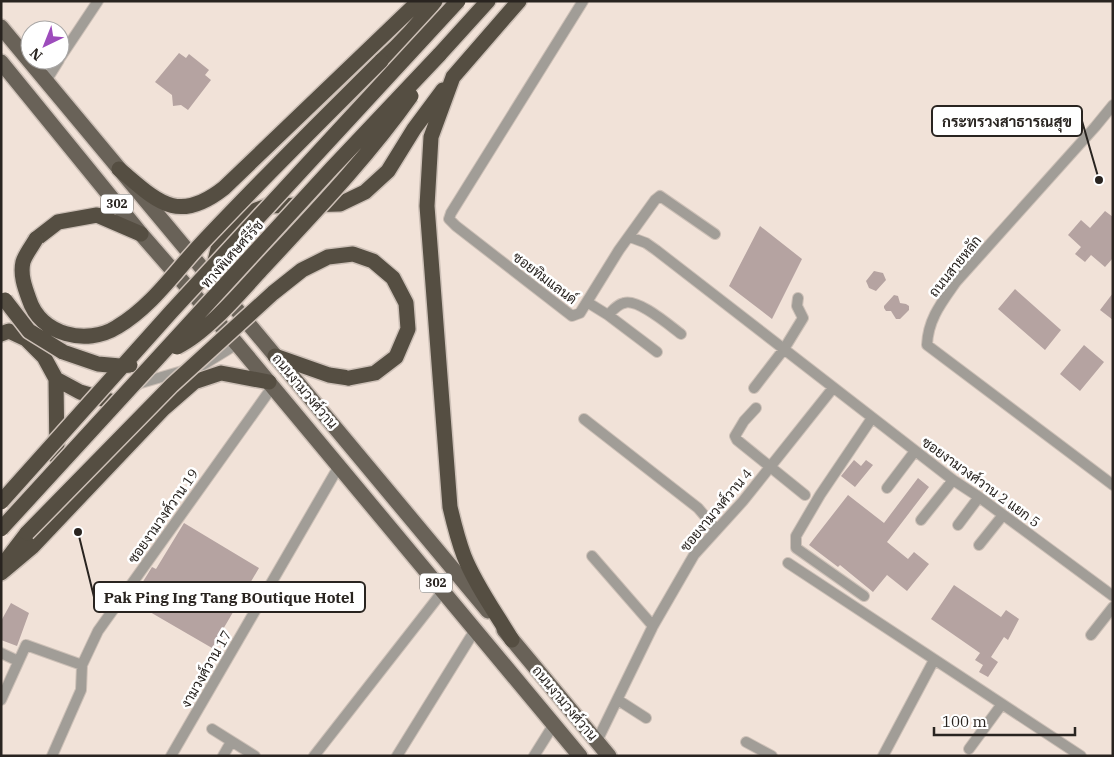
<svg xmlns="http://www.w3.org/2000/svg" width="1114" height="757" font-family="'IBM Plex Serif',Sarabun,serif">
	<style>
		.building { fill: #b5a3a1 }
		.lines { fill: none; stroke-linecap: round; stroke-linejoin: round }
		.street-casing { stroke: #cdc0b7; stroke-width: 12 }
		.primary-casing { stroke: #cdc0b7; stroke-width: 18 }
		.highway-casing { stroke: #cdc0b7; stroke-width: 18 }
		.street { stroke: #a19d97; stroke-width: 10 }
		.primary { stroke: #696258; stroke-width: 15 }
		.highway { stroke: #554e42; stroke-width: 15 }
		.highway-bridge-casing { stroke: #cdc0b7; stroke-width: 18; stroke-linecap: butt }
		.highway-bridge { stroke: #554e42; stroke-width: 15 }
		.labels { text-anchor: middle; stroke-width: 5; stroke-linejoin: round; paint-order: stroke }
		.shield { fill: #fff; stroke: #696663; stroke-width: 1 }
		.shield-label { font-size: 12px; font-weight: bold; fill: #292420 }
		.street-label { font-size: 14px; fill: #292420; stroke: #fff }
		.leader { fill: none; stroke: #292420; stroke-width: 2 }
		.callout-dot { fill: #292420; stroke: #fff; stroke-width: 2 }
		.callout { fill: #fff; stroke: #292420; stroke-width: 2 }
		.callout-label { font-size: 15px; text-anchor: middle; font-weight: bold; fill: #292420 }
	</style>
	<rect width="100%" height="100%" fill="#f1e2d8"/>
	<path class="building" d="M179 53 186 58 189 54 209 70 205 75 211 80 188 110 181 105 173 106 172 95 155 82Z
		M1105 211 1113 217V258L1105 267 1091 255 1085 262 1075 254 1081 247 1068 235 1081 220 1090 228Z
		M760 226 802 259 772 319 729 286Z
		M874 271 883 273 886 280 876 291 869 288 866 281Z
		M1015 289 1061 330 1045 350 998 309Z
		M1113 293V320L1100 310Z
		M894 295 898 296 900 303 906 304 909 306V310L900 319H896L891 311H886L884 308V306Z
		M1084 345 1104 362 1080 391 1060 374Z
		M854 460 861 466 866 460 873 465 855 487 841 476Z
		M918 478 929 487 887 542 908 559 914 552 929 564 907 591 887 575 873 592 840 565 838 567 809 545 848 495 884 523Z
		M184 523 259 568 212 648 131 601 152 567 156 569Z
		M954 585 1001 617 1006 610 1019 619 1008 640 1004 637 991 657 998 662 988 677 979 672 983 665 975 660 980 653 931 619Z
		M11 603 29 613 17 646 1 640V621Z"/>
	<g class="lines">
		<g class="street-casing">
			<path id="street" d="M583 1 451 213 449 219 456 226 572 316 580 313 619 250 655 200 660 196 715 234
				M60 58 98 1
				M46 81 59 60
				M1113 105 1095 127 956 282C942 302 928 319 927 345L1113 485
				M630 237 646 243 656 250 953 480 979 497 1113 596
				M587 302 608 315C613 310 618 304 624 303 638 298 670 326 681 334
				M608 315 657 352
				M135 386 141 383 203 365 237 344
				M754 388 784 349 803 318 797 306 798 298
				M756 408 744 421 735 436 737 440 805 495
				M584 419 698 508 716 529
				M887 488 915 451
				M921 520 953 480
				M958 525 979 497
				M979 545 1003 515
				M592 556 653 626
				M788 563 1081 756
				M864 596 796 548V536L820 495 872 418
				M1091 635 1113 607
				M1 653 18 661
				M1 700 26 645 82 665 98 631 273 386
				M618 700 646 718
				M212 729 255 756
				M597 741 653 626 694 555 743 501 833 388
				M746 742 772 756
				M969 749 1002 704
				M52 756 81 690 82 665
				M171 756 339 466
				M223 756 231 742
				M314 756 443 591
				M397 756 475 630
				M534 756 554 724
				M883 756 934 660"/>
		</g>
		<g class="primary-casing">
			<path id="primary" d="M1 27 488 611
				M1 62 141 234 237 344 580 756
				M504 630 609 756"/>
		</g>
		<g class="highway-casing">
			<path id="highway" d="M439 55 488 1
				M381 61C401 43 420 23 435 1
				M119 169C157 201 177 225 224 188L419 1
				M36 239 58 222 97 215 141 234
				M213 269 218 249 251 212 267 206 340 204 365 192 388 171 414 129 443 90
				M1 334 9 331 26 339 44 357 56 379 80 392 110 401
				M275 356 329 375 349 378
				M56 379 57 458
				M4 563 27 533
				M1 573 32 547 163 409 194 382 221 373 269 382
				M512 640C496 613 476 586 464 556 458 540 454 524 450 507L427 206 431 137 453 77 519 1"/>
		</g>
		<use href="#street" class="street"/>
		<use href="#primary" class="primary"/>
		<use href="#highway" class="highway"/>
		<g class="highway-bridge-casing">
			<path id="highway-bridge" d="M36 239C32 246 25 255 23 262 20 275 25 288 29 299 40 335 87 346 117 327 151 307 174 273 200 245 259 182 320 122 381 61
				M5 300 29 331 63 352 98 364 120 366 130 365
				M177 347C206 333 239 294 261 270 313 214 367 158 411 96
				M1 502 171 312 458 1
				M1 529 332 168 439 55
				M27 533 172 385 273 293 302 270 328 257 353 254 373 261 393 278 406 303 408 329 396 357 375 373 349 378"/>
		</g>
		<use href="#highway-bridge" class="highway-bridge"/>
	</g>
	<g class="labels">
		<g class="shield">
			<rect x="101" y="194.5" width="32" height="19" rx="4"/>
			<rect x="420" y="573.5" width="32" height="19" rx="4"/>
		</g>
		<g class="shield-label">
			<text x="117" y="208">302</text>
			<text x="436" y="587">302</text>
		</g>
		<g class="street-label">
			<text transform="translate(232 254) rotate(-48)" y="5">ทางพิเศษศรีรัช</text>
			<text transform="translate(955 266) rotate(-51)" y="5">ถนนสายหลัก</text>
			<text transform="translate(545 278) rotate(37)" y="5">ซอยทิมแลนด์</text>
			<text transform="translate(305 391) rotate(50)" y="5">ถนนงามวงศ์วาน</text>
			<text transform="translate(981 482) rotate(36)" y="5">ซอยงามวงศ์วาน 2 แยก 5</text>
			<text transform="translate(716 510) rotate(-50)" y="5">ซอยงามวงศ์วาน 4</text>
			<text transform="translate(163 516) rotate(-55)" y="5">ซอยงามวงศ์วาน 19</text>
			<text transform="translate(206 669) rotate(-60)" y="5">งามวงศ์วาน 17</text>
			<text transform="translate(565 703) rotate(50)" y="5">ถนนงามวงศ์วาน</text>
		</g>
	</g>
	<path class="leader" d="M1099 180L1082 121M78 532L94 597"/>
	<g class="callout-dot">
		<circle cx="1099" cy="180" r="5"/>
		<circle cx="78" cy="532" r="5"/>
	</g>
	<g class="callout">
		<rect x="932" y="106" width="150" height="30" rx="5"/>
		<rect x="94" y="582" width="271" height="30" rx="5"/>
	</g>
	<g class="callout-label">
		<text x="1007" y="127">กระทรวงสาธารณสุข</text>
		<text x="229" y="603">Pak Ping Ing Tang BOutique Hotel</text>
	</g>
	<rect width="1114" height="757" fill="none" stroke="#292420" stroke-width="5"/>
	<g transform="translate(45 45) rotate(223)"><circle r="24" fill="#ffffff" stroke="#a9a7a6"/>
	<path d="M0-4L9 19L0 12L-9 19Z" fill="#9d4cbc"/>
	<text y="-8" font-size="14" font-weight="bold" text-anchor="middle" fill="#292420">N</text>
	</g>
	<path d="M934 727v8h141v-8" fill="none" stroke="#292420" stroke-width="2.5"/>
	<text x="942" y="727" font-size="15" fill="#292420" stroke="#ffffff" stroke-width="4" paint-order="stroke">100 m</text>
</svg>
